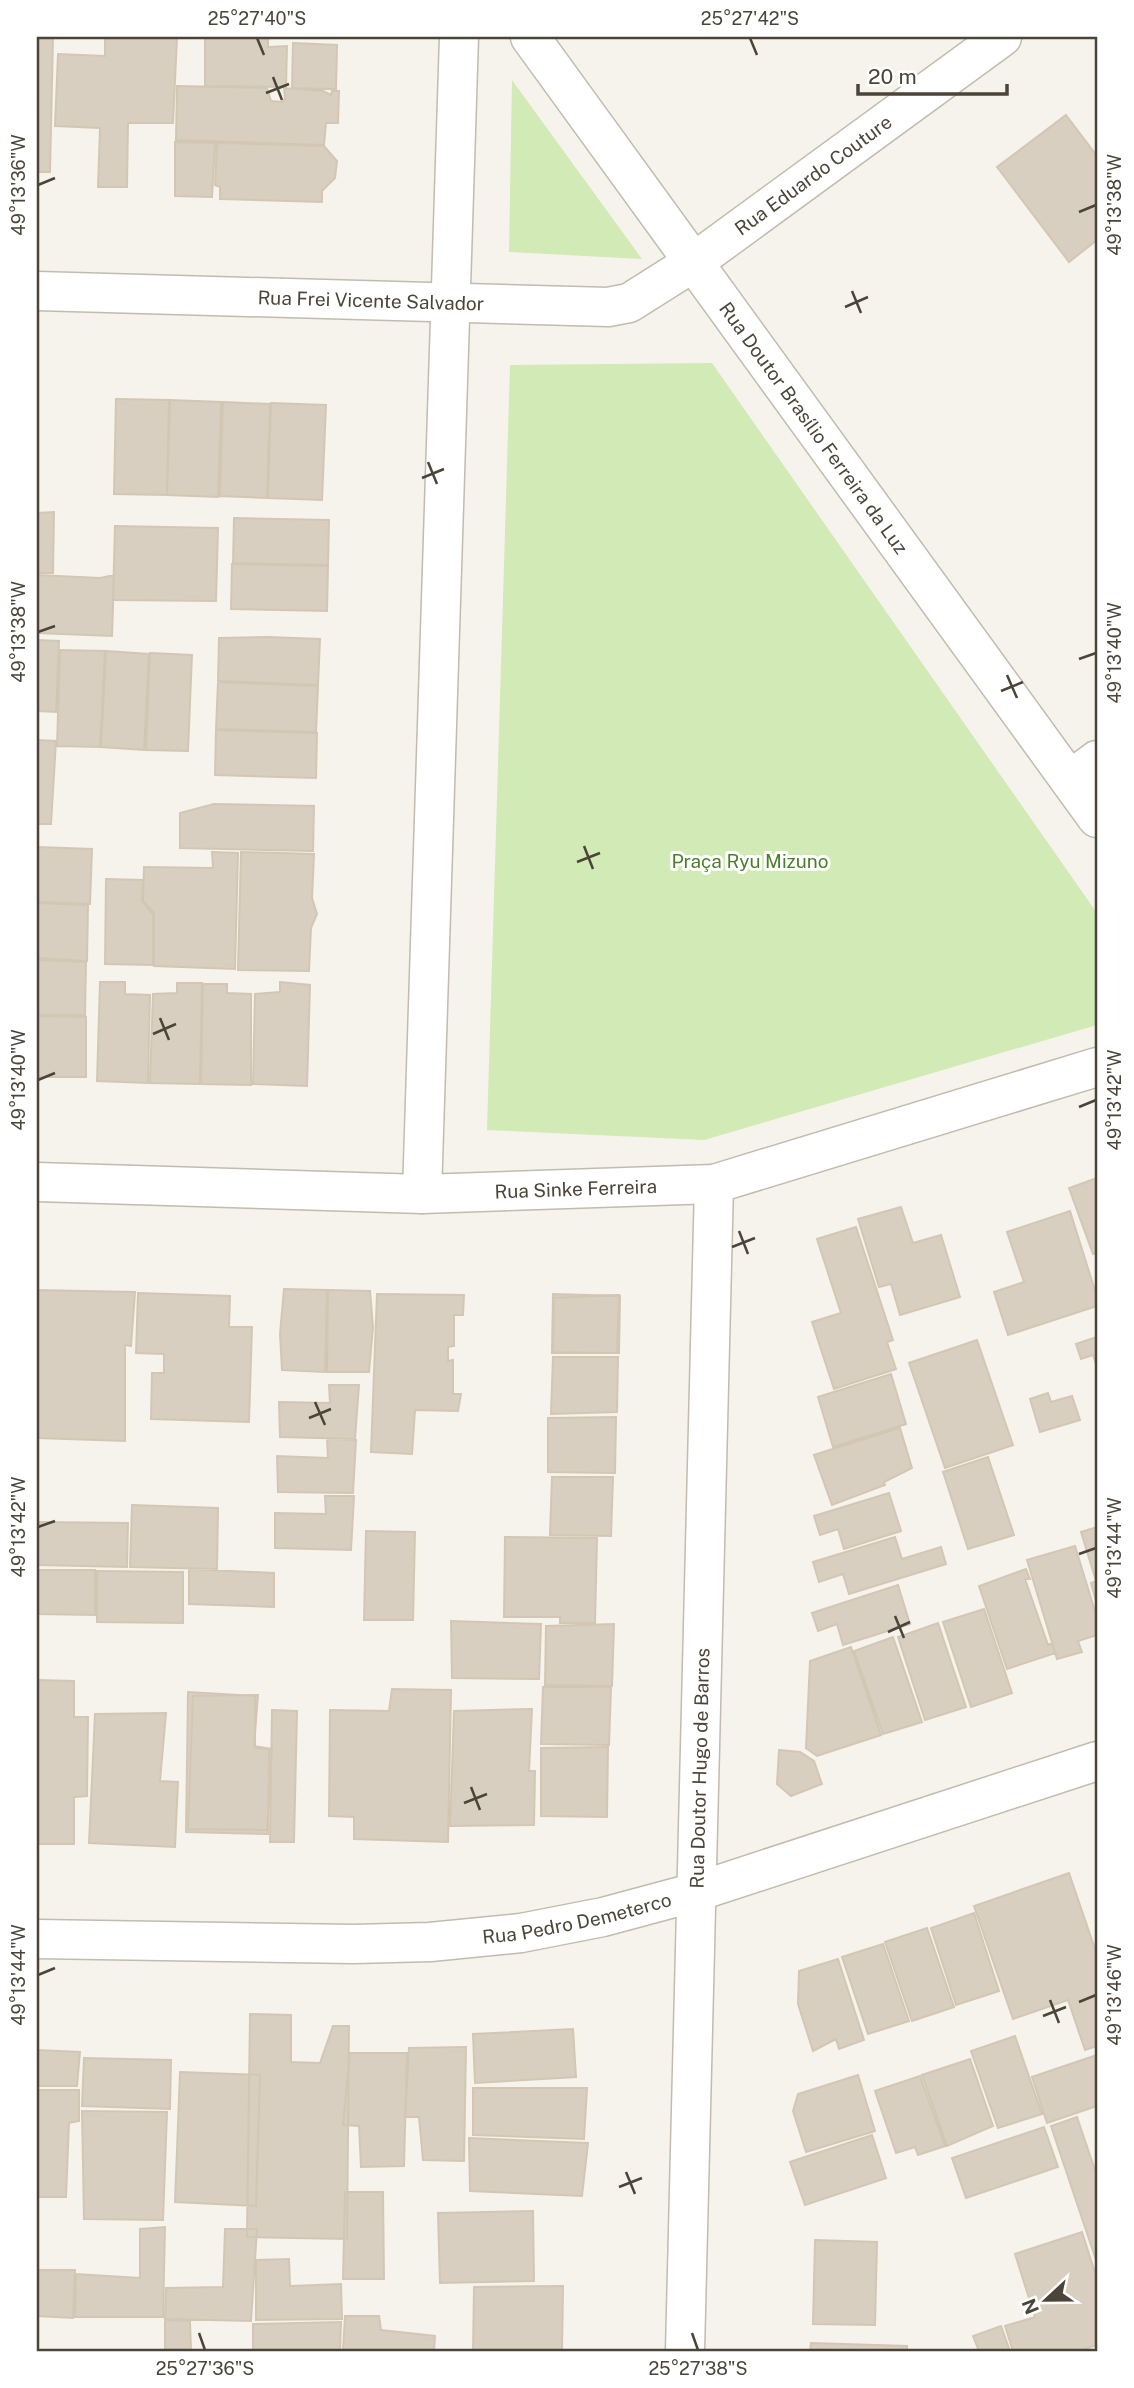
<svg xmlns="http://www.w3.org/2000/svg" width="1134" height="2388" font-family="'Public Sans',sans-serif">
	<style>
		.green { fill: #d2eab5 }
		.building { fill: #d8cfc1; stroke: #d3c7b4; stroke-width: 2 }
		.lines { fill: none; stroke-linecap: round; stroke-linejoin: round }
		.minor-casing { stroke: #c2bbae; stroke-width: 41 }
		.minor { stroke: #fff; stroke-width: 38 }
		.ticks { fill: none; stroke: #4b4439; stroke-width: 2.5 }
		.labels { text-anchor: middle; stroke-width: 6; stroke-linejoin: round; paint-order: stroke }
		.street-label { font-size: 19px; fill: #4b4439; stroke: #fff }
		.park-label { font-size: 19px; fill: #4a7f2a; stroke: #fff }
		.neatline { fill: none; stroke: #4b4439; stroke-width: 2.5 }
		.ticks-label { font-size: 18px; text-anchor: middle; fill: #4b4439 }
	</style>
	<rect width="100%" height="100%" fill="#f6f3ec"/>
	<path class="green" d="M512 80 642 259 509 252Z
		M712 363 1097 913V1025L704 1140 487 1130 510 365Z"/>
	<path class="building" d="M37 37H53L50 172H37Z
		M105 37 177 38 173 123H128L127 187H98L100 128 55 126 58 54 105 56Z
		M205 37H286L268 38V47L287 46 286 87 205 86Z
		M293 43 337 45 336 89 292 88Z
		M177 86 267 88 271 101 282 102 285 99 284 88 323 91 331 95 332 91H339L338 123H326L324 145 176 140Z
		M1066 115 1097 156V240L1069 262 997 167Z
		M175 142 215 143 212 197 175 196Z
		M217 143 324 146 337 161 335 178 322 191V202L220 199V187L215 185Z
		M116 399 169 400 167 495 114 494Z
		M170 400 221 402 218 497 167 495Z
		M223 402 270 404 267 498 220 496Z
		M271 403 326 405 322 500 268 498Z
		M54 512 53 573H37V513Z
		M234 518 329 520 328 565 233 563Z
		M115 526 218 528 216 601 113 600Z
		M232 564 328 566 327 611 231 609Z
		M37 575 100 578 114 575 112 636 37 633Z
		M268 637 320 639 318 685 218 681 219 638Z
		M37 640 59 641 56 712 37 711Z
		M60 650 105 651 100 747 57 746Z
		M106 651 149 654 144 750 101 747Z
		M150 653 192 655 188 751 146 750Z
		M218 682 318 686 316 732 216 729Z
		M216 730 317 733 316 778 215 775Z
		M37 740 56 741 51 824H37Z
		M214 804 314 806 313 851 180 848V813Z
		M37 847 92 849 90 904 37 902Z
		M212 852 238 853 235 969 154 966V913L143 901 144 867 213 868Z
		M241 852 314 854 312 898 317 914 311 928 309 971 238 970Z
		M106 879 143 880 142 901 153 915V965L105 964Z
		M37 903 88 905 87 961 37 958Z
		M37 960 86 962 85 1015H37Z
		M100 982H125V994L150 995 148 1083 97 1081Z
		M280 982 310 985 307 1086 253 1084 255 994 280 992Z
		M177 983H202L200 1084 150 1083 153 994 177 993Z
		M203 984H227V993L251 994V1085L201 1084Z
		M37 1016 86 1017V1077H37Z
		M1097 1178V1253L1093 1254 1069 1188Z
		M901 1207 913 1243 941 1235 960 1297 900 1315 891 1284 879 1287 858 1219Z
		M1070 1211 1097 1297V1306L1008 1335 994 1292 1024 1282 1007 1232Z
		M856 1227 893 1340 887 1342 896 1369 834 1389 812 1322 841 1313 817 1239Z
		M284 1289 327 1290 325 1372 282 1370 280 1334Z
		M37 1290 135 1292 131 1346 125 1345V1441L37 1438Z
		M328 1290 370 1291 373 1327 369 1372H327Z
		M138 1293 230 1296 229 1327H252L249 1422 151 1419 152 1373H164V1354L136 1353Z
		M377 1294 464 1295 463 1315H454V1346L448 1347V1361L453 1360V1394H461L458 1411 415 1410 412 1454 371 1452Z
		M553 1294 620 1296 619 1353H552Z
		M619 1295 617 1353 553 1352 554 1298Z
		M1097 1337V1367L1093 1355 1081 1359 1076 1344Z
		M977 1340 1013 1445 945 1468 909 1363Z
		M553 1357H618L617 1412 551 1414Z
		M891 1374 906 1424 833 1447 818 1397Z
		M329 1385H359L355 1439 280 1437 279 1402 330 1403Z
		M1048 1393 1051 1402 1072 1396 1080 1420 1040 1432 1030 1399Z
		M616 1417 615 1473 548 1472V1418Z
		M900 1428 912 1468 884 1482 885 1485 832 1505 814 1455Z
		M327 1439 356 1440 353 1493 278 1492 277 1456 328 1458Z
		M988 1457 1014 1535 968 1549 943 1472Z
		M552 1477H613L611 1536 550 1535Z
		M889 1493 901 1531 844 1549 838 1529 820 1535 814 1516Z
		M325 1496H354L351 1550 275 1548V1513L326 1514Z
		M132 1505 218 1508 217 1569 130 1567Z
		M37 1522 128 1523 127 1567 37 1565Z
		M1097 1527V1605L1091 1583 1096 1581 1081 1532Z
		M366 1531 415 1532 413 1620H364Z
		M505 1537 597 1538 595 1623H560V1617H504Z
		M895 1537 902 1559 941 1547 946 1564 849 1594 843 1574 819 1582 813 1562Z
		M1075 1546 1097 1618V1635L1078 1641 1082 1652 1057 1659 1027 1560Z
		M189 1569 274 1573V1607L189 1604Z
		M1026 1569 1030 1579H1025L1048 1645 1052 1643 1055 1653 1007 1669 979 1586Z
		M37 1570H95V1615L37 1614Z
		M97 1571 183 1572V1623L97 1622Z
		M898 1585 910 1624 843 1645 837 1624 818 1631 812 1613Z
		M984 1609 1012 1693 971 1707 943 1622Z
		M451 1621 541 1624 539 1679 452 1678Z
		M938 1623 966 1707 925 1720 898 1637Z
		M614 1624 612 1686 545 1685 546 1626Z
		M893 1637 922 1722 883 1734 854 1651Z
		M851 1647 881 1735 817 1756 806 1748 810 1661Z
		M37 1680 74 1681V1717H88L87 1796 74 1797V1844H37Z
		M543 1687H611L609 1745 541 1744Z
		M392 1689 451 1690 448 1842 354 1839V1817L329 1816 330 1710 389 1711Z
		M188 1692 255 1696V1748L269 1749 268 1834 186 1832Z
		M258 1695 254 1746 272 1749 267 1830 188 1829 193 1696Z
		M532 1709 529 1771H535L534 1825 450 1826 454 1711Z
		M272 1710 297 1711 294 1842H270Z
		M166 1713 160 1781 178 1782 175 1847 89 1843 95 1714Z
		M608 1747 607 1817 541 1816V1748Z
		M779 1750 800 1752 814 1761 822 1784 791 1796 777 1784Z
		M1069 1873 1097 1955V2046L1085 2050 1068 2000 1013 2019 974 1906Z
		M974 1913 999 1991 956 2005 931 1928Z
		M927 1928 954 2007 912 2021 885 1942Z
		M883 1944 909 2021 868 2034 842 1957Z
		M838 1959 864 2040 839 2049 836 2039 813 2051 798 2004 799 1971Z
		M250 2014 291 2015V2062L320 2063 333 2026H349L347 2239 247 2237Z
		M573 2029 576 2077 475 2083 473 2034Z
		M1015 2036 1042 2114 998 2128 971 2051Z
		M466 2047 464 2161 423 2160 419 2117H405L409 2048Z
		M37 2050 80 2052 77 2086H37Z
		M350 2053H407L404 2166 361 2167 359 2126 343 2125Z
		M1097 2055V2106L1047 2123 1032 2077Z
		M84 2058 171 2060 170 2109 82 2106Z
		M970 2059 993 2126 947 2146 922 2075Z
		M180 2072 260 2075 256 2206 175 2202Z
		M858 2075 875 2131 806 2152 793 2111 798 2094Z
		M920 2076 945 2146 918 2155 915 2147 896 2153 875 2091Z
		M473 2088H587L584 2139 473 2135Z
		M37 2090H79V2121L69 2123 66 2197H37Z
		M82 2111 167 2112 163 2220 84 2219Z
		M1077 2117 1097 2176V2263L1051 2126Z
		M1044 2127 1058 2167 966 2198 952 2158Z
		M872 2135 886 2178 805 2205 790 2162Z
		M469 2138 588 2143 582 2196 470 2191Z
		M345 2192H383L384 2279H343Z
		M533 2211 534 2281 440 2283 438 2213Z
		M165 2227 163 2317H75L76 2274 140 2278V2229Z
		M225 2229H257L251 2321 165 2319 166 2288 223 2287Z
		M1082 2232 1097 2279V2345L1079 2351H1013L1005 2326 1035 2317 1015 2254Z
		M815 2240 877 2242 875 2325 813 2324Z
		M289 2259 290 2286 341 2284 342 2319 256 2320V2260Z
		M37 2270H75L73 2318 37 2316Z
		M563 2286 562 2351H473L474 2287Z
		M345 2316H379L381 2330 435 2336 434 2351H343Z
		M165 2320 190 2321 191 2351H165Z
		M341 2322 340 2351H253V2324Z
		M1001 2326 1010 2351H979L973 2336Z
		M811 2343 907 2346V2351H810Z"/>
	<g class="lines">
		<g class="minor-casing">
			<g id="minor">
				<path id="s1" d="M530 37 1097 818"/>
				<path id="s2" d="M37 291 608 307 629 303 694 262 1002 37"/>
				<path d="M1070 780 1097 760"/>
				<path id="s3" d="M37 1182 422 1194 714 1184 1097 1067"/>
				<path d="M422 1194 459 37"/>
				<path id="s4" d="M37 1939 354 1944 430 1942 521 1933 603 1917 696 1892 1097 1761"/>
				<path id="s5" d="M685 2351 714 1184"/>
			</g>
		</g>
		<use href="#minor" class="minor"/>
	</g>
	<path class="ticks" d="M257 38 264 55M750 38 757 55M273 77 282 100M266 93 289 84M38 185 55 178M1079 212 1096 205M852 291 861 313M845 307 868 297M428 462 437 484M422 478 444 469M38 632 55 626M1079 659 1096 653M1007 675 1017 698M1001 691 1023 682M584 846 593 869M577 862 600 853M160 1018 169 1040M153 1034 176 1024M38 1080 55 1073M1079 1107 1096 1100M739 1231 748 1254M732 1247 755 1238M315 1402 325 1425M309 1418 331 1409M38 1527 55 1521M1079 1554 1096 1548M895 1616 904 1638M888 1632 910 1622M471 1787 480 1810M464 1803 487 1794M38 1975 55 1968M1050 2000 1059 2023M1079 2002 1096 1995M1043 2016 1066 2007M626 2172 635 2194M619 2187 642 2178M199 2333 205 2350M692 2333 698 2350"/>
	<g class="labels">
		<g class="street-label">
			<text dy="7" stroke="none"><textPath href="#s2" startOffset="817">Rua Eduardo Couture</textPath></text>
			<text dy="7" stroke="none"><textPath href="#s2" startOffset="334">Rua Frei Vicente Salvador</textPath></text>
			<text dy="7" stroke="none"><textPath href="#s1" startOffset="483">Rua Doutor Brasílio Ferreira da Luz</textPath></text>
			<text dy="7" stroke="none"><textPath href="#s3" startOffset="539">Rua Sinke Ferreira</textPath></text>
			<text dy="7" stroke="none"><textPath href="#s5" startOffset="583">Rua Doutor Hugo de Barros</textPath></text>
			<text dy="7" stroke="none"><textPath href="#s4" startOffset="542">Rua Pedro Demeterco</textPath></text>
		</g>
		<g class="park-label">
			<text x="750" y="868">Praça Ryu Mizuno</text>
		</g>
	</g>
	<rect width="1134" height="2388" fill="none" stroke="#ffffff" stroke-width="77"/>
	<g transform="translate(1046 2300) rotate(248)" stroke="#ffffff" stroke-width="5" paint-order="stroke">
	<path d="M0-5L12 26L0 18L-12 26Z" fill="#4b4439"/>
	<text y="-10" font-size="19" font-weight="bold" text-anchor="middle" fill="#4b4439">N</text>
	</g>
	<path d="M858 84v10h149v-10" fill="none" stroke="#4b4439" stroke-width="3.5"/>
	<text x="868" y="84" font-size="21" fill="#4b4439" stroke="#ffffff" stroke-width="5" paint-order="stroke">20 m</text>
	<rect x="38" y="38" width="1058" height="2312" class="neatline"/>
	<g class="ticks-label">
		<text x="257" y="25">25°27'40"S</text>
		<text x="750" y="25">25°27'42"S</text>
		<text transform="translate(19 185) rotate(-90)" y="6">49°13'36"W</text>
		<text transform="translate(1115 205) rotate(-90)" y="6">49°13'38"W</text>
		<text transform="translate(19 632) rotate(-90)" y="6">49°13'38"W</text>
		<text transform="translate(1115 653) rotate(-90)" y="6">49°13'40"W</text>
		<text transform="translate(19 1080) rotate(-90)" y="6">49°13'40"W</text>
		<text transform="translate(1115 1100) rotate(-90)" y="6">49°13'42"W</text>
		<text transform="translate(19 1527) rotate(-90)" y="6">49°13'42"W</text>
		<text transform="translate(1115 1548) rotate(-90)" y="6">49°13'44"W</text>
		<text transform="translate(19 1975) rotate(-90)" y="6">49°13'44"W</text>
		<text transform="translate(1115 1995) rotate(-90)" y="6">49°13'46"W</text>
		<text x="205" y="2375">25°27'36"S</text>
		<text x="698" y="2375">25°27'38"S</text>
	</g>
</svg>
